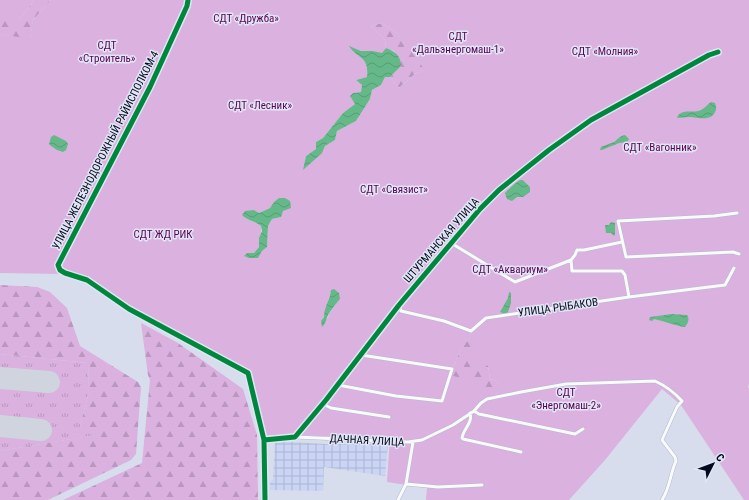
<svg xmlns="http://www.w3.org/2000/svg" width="749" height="500" font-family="'Roboto Condensed',sans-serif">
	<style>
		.industrial { fill: url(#industrial-grid) }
		.grass { fill: url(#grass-tufts) }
		.forest { fill: url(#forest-firs) }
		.green { fill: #dab1df; fill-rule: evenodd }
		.water { fill: url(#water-waves) }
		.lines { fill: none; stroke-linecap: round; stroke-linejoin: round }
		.runway { stroke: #d0d4df; stroke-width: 22 }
		.minor-casing { stroke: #b4bace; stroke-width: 4 }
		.minor { stroke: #f9fafc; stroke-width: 3 }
		.cycleway-casing { stroke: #e1e6f4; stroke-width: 8 }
		.cycleway { stroke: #00873e; stroke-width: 5 }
		.labels { text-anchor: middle; stroke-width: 3; stroke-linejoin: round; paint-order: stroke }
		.park-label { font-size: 11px; fill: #590054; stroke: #e1e6f4 }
		.street-label { font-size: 11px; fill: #050920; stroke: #e1e6f4 }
	</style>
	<defs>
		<pattern id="industrial-grid" width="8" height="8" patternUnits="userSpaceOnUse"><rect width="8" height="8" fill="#cad4f4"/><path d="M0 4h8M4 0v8" fill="none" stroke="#acb5d1"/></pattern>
		<pattern id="grass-tufts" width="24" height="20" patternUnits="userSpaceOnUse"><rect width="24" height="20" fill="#dab1df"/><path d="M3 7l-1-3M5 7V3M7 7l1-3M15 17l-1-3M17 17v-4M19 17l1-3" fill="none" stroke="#ba97bf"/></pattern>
		<pattern id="forest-firs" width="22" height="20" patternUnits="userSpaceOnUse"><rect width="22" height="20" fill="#dab1df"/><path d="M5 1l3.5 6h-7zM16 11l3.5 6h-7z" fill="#ba97bf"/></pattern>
		<pattern id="water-waves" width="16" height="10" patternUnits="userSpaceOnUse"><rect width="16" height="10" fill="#65b989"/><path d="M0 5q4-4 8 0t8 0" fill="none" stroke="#569e76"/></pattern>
	</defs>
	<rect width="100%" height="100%" fill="#d7ddec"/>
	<path class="industrial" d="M275 441 325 444H388L385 476 324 467 323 491 270 490V482L273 480Z"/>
	<path class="grass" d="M0 354 88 363 89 392 80 426 96 435 0 451V433L38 437 43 436 45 423 0 419Z"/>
	<path class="forest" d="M34 0H51L33 20 30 40 0 34V20H19Z
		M382 23 397 33 426 70 416 73 399 88 390 77 401 66 394 51 386 48 385 40 371 26Z
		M0 285 37 287 50 292 67 308 80 346 138 382 141 387 136 454 131 460 48 500H0V451L95 435 85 433 80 426 89 392 88 363 0 354Z
		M141 323 178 343 243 389 257 435 258 500H63L142 463 150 380 148 375Z
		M471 335 488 366 490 379 497 381 499 384V390L494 397 490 398 450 375 460 351Z"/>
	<path class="green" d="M0 0H34L19 20H0Z
		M51 0H749V384L748 387 749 389V500H744L681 405 662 389 605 460 569 500H426L427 488 387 482 390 437 260 435 247 374 133 313 86 281 62 274 0 273V34L30 39 33 20ZM382 23 397 33 425 70 416 73 399 88 390 77H385L381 85 372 90 370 99 356 121 337 131 335 140 325 146C321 156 315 159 305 162L306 156 316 149V142L323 138 343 113 355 104 353 93 361 92 362 85 356 80 367 77C369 54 359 61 350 47L361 51H373L382 54 386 48 385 40 371 26ZM523 180 530 187 517 197 509 189ZM274 202 281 217 272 219 268 226 267 247 262 251 258 258 247 253H254L259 247C259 239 262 234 261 226 254 221 248 221 243 215L254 210 259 213 270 208ZM331 293 336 303C334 309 329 311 328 318L321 321C328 313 326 301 331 293ZM471 335 473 359 488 366 490 379 497 381 499 384V390L494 397H491L488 388 471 387 468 380 450 375 460 351Z"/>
	<path class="water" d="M349 46 361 51H373L382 53 386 48C395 51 401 56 401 66L390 77H385L381 85 372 90 370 99 356 121 337 131 335 140 325 146 322 153 303 170 306 156 316 149V142L323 138 343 113 355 104 350 96 353 93 361 92 362 85 356 80 367 77C369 55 358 60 349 46Z
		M711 102 715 103C716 106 717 109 715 112 710 123 696 116 688 117 685 117 681 118 678 118L677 117C683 108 692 114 701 110 705 108 708 104 711 102Z
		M54 135 66 141 68 144 66 150 63 152 57 150 51 146 49 144 51 137Z
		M625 135 629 139 627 142 619 143 602 150H600L601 147C605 145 610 144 614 142 618 139 620 136 625 135Z
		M520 180H523L530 187V192L523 197H517L512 201 507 199 505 193C509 189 515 183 520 180Z
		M279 198H285L290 201 291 208 283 211 281 217 272 219 268 226 267 247 262 251 258 258H249L244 256 247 253H254L259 247V238L262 231 261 226C255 221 248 221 242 215L245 211 254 210 259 213 270 208 274 202Z
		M611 222 615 223V234L614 236 611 233H606L605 225H609Z
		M334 289 339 293 340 299C336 303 333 308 330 312 326 317 327 322 322 327L321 321 324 317C324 307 330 300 331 290Z
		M509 292 511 293V303L508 312 505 314 500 312 508 298Z
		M672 314 687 315C690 319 688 323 685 327 675 326 665 321 654 319L652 321 649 320 650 317Z"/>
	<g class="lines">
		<path class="runway" d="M0 378 49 382
			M0 426 41 430"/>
		<g class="minor-casing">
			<path id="minor" d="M188 0 187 6 150 87 58 265 60 270 65 273 87 280 129 309 248 373 264 440 265 500
				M737 213 714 216 618 221 626 257 733 252 739 254
				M451 243 515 282 571 260 575 255 577 250H584L622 242
				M571 260 572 271H622L625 275 629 297
				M399 305 401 311 444 321 471 331 486 318 629 297 725 285 734 268
				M338 385 396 396 442 401 452 369 361 355
				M323 404 331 408 389 417
				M474 411 479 414 575 434 583 429
				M470 413C473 423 463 429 462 438L463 439 521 452
				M295 437 408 442 422 440 453 425 474 411 481 403 487 399 521 392 566 384 655 381C666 386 674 392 682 401L677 407 662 440 675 457 676 461C670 474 670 488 662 500
				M264 440 295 437 326 400 399 305 480 209 499 190 549 150 591 120 709 55 718 52
				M406 484 438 487 482 485
				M398 500 406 484 413 442"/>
		</g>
		<use href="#minor" class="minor"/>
		<g class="cycleway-casing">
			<path id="cycleway" d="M188 0 187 6 150 87 58 265 60 270 65 273 87 280 129 309 248 373 264 440 265 500
				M264 440 295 437 326 400 399 305 480 209 499 190 549 150 591 120 709 55 718 52"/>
		</g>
		<use href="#cycleway" class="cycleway"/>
	</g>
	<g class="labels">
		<g class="park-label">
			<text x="246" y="22">СДТ «Дружба»</text>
			<text x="458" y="40">СДТ<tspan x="458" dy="13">«Дальэнергомаш-1»</tspan></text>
			<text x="107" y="49">СДТ<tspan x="107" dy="13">«Строитель»</tspan></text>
			<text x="605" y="55">СДТ «Молния»</text>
			<text x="260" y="109">СДТ «Лесник»</text>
			<text x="660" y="151">СДТ «Вагонник»</text>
			<text x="394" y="193">СДТ «Связист»</text>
			<text x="163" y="238">СДТ ЖД РИК</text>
			<text x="510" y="273">СДТ «Аквариум»</text>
			<text x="566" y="396">СДТ<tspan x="566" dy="13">«Энергомаш-2»</tspan></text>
		</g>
		<g class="street-label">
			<text transform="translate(105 150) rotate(-63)" y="4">УЛИЦА ЖЕЛЕЗНОДОРОЖНЫЙ РАЙИСПОЛКОМ-4</text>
			<text transform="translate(441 240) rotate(-49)" y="4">ШТУРМАНСКАЯ УЛИЦА</text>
			<text transform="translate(558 307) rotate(-8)" y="4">УЛИЦА РЫБАКОВ</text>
			<text transform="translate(367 440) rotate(3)" y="4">ДАЧНАЯ УЛИЦА</text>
		</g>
	</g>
	<g transform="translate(713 464) rotate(48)" stroke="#e1e6f4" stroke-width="3" paint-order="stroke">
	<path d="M0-3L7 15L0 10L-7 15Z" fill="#050920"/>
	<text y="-6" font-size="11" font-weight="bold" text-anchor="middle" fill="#050920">С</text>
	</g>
</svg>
